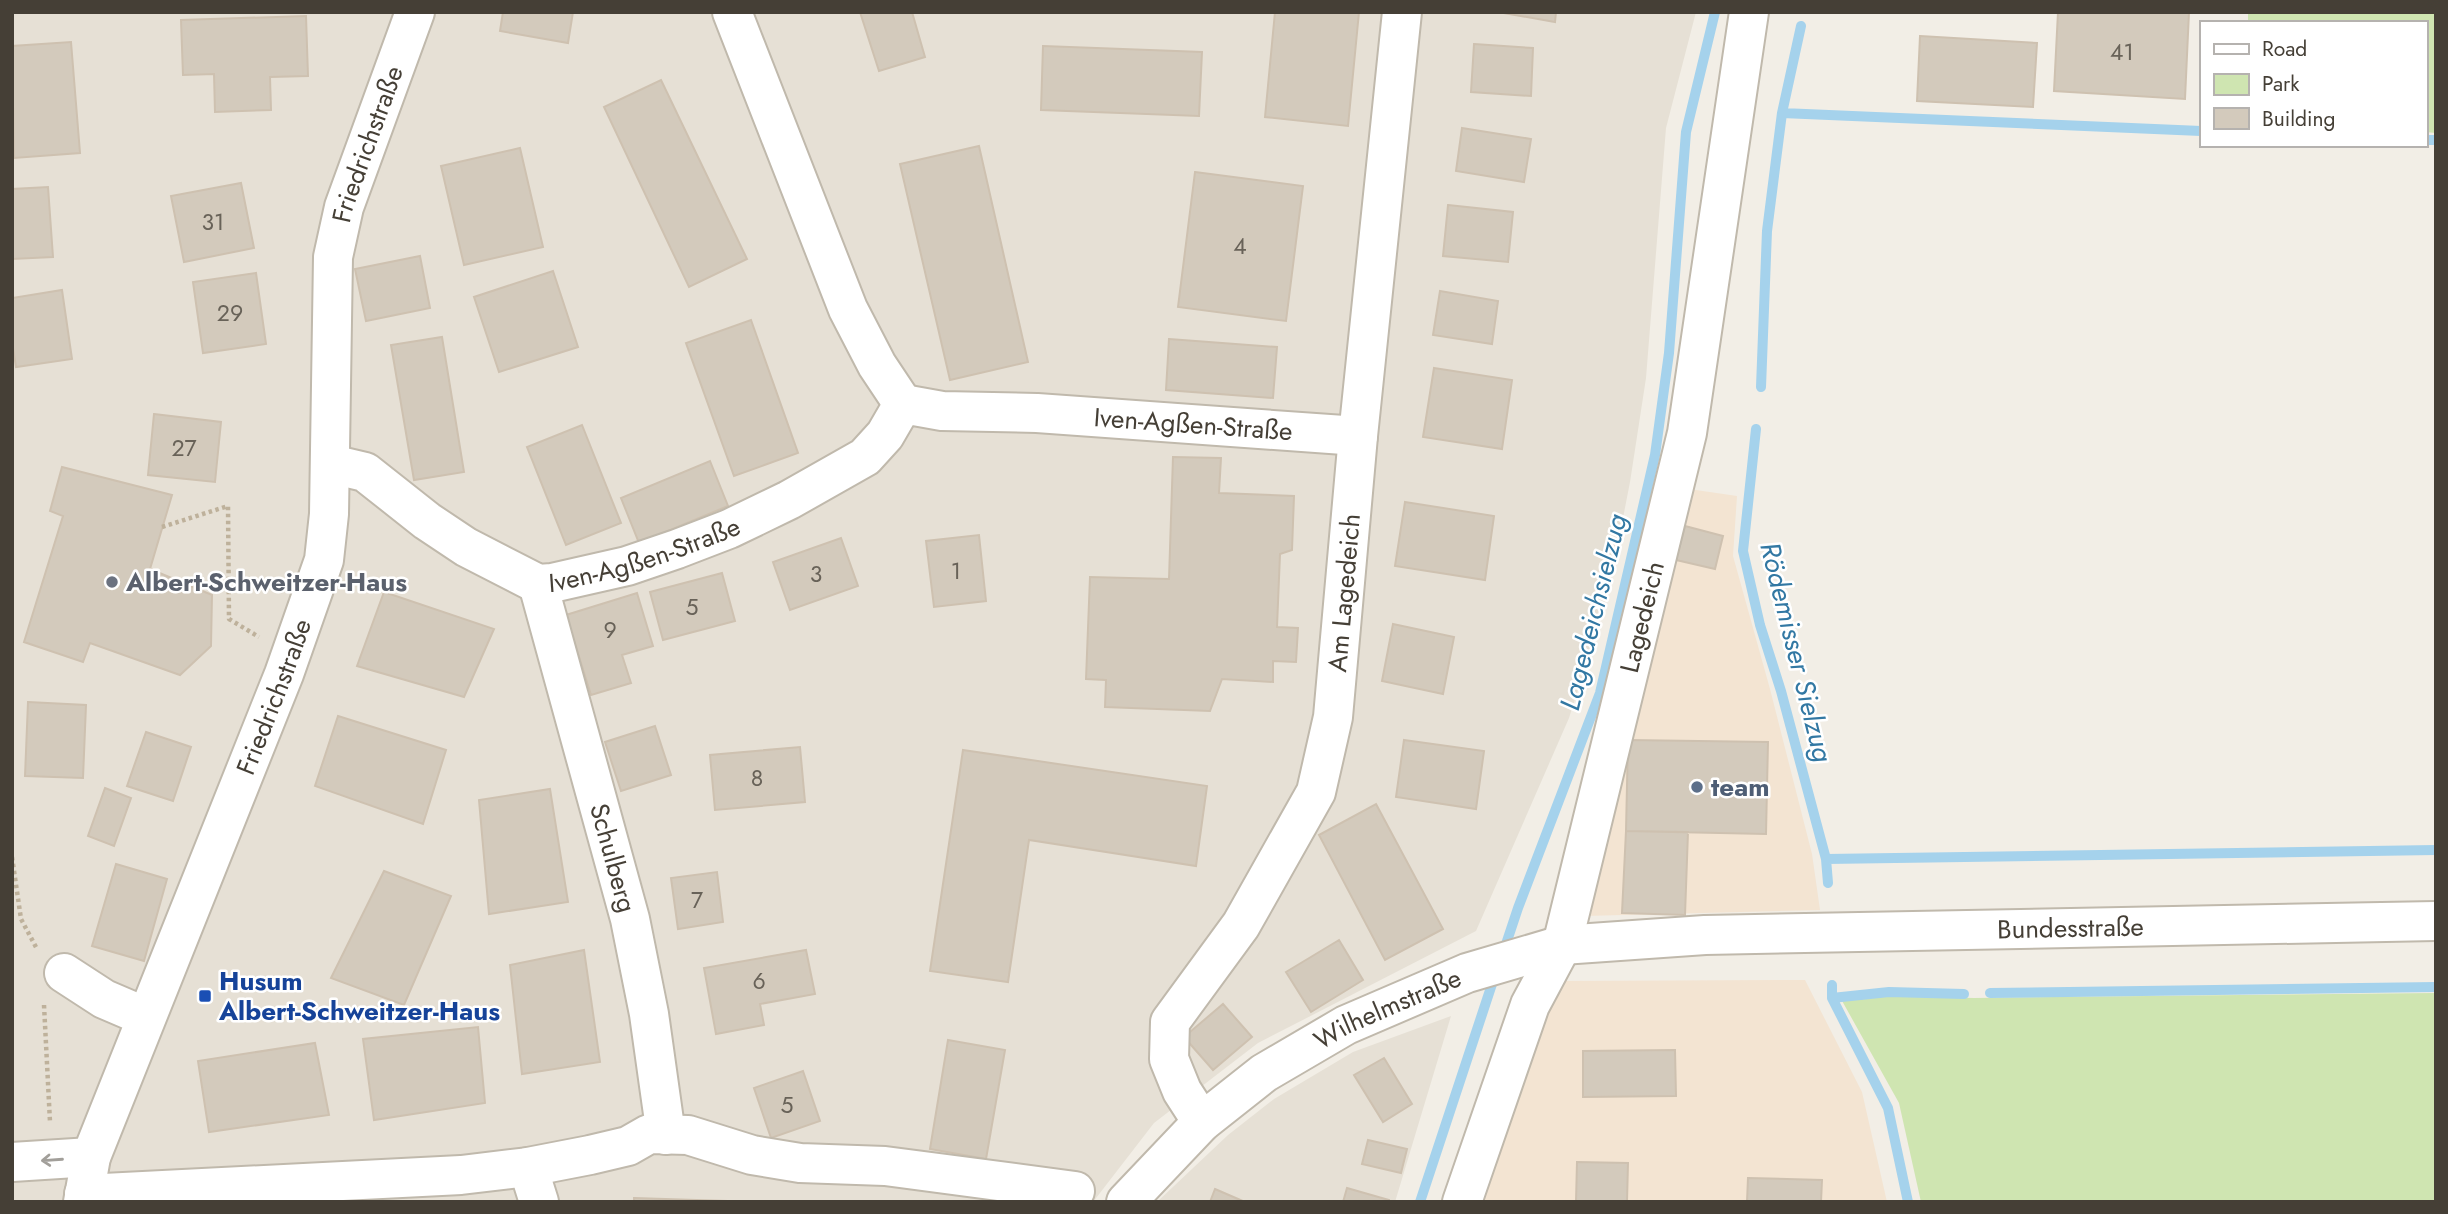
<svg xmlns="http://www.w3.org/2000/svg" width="2448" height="1214" font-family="Jost,sans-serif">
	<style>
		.residential { fill: #e6e0d5 }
		.commercial { fill: #f3e4d2 }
		.green { fill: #cfe5b1 }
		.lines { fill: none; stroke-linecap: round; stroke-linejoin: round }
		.stream { stroke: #a5d2ec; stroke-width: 10 }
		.building { fill: #d3cabc; stroke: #cec1b0; stroke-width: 2 }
		.minor-casing { stroke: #c0b9ac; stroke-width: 42 }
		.path { stroke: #beb19b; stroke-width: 4.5; stroke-dasharray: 3.5 3.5; stroke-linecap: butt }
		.minor { stroke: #fff; stroke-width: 38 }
		.oneway { stroke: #a29f9a }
		.worship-dot { fill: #6b7280; stroke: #fff; stroke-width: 2.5 }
		.service-dot { fill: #5c6f8a; stroke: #fff; stroke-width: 2.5 }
		.transit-dot { fill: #1a4fb4; stroke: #fff; stroke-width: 2.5 }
		.labels { text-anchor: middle; stroke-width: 5; stroke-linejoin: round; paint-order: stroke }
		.number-label { font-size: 23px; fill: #686258 }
		.street-label { font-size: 26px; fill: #453f36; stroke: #fff }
		.worship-label { font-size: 26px; font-weight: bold; fill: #5b616d; stroke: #fff; text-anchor: start }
		.service-label { font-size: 26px; font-weight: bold; fill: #4e5e75; stroke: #fff; text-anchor: start }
		.transit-label { font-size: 26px; font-weight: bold; fill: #164399; stroke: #fff; text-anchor: start }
		.water-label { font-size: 28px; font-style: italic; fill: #3278a3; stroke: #fff }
	</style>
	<rect width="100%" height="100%" fill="#f2eee6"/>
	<path class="residential" d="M12 12H1696L1666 128 1646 378 1630 482 1608 595 1569 718 1476 931 1258 1043 1154 1123 1093 1202H12Z
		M1451 1016 1395 1202H1157L1228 1135 1274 1099 1353 1052Z"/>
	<path class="commercial" d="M1689 489 1737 496 1733 556 1770 689 1812 854 1820 910 1584 916Z
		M1805 980 1862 1092 1887 1202H1478L1557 981Z"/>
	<path class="green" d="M2248 12H2436V133L2425 132V23H2248Z
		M2436 993V1202H1921L1899 1103 1841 999 1889 996 1974 998Z"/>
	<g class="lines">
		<path class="stream" d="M1782 113 2201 131
			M2425 140H2436
			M1761 387 1767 231 1782 113 1801 26
			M1756 429 1743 551 1760 625 1781 691 1826 859 1828 883
			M1826 859 2436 850
			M1503 953 1518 908 1600 693 1655 455 1669 353 1686 132 1715 12
			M1832 985V998L1888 1108 1908 1202
			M1990 993 2436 987
			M1832 998 1889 992 1964 994
			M1420 1202 1496 972"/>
	</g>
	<path class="building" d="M503 12H573L568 43 500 31Z
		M860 12H912L925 57 879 71Z
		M1275 12H1359L1348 126 1265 117Z
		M1498 12H1556L1555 22Z
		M2058 12H2189L2185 99 2054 91Z
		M306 16 308 76 270 77 271 110 215 112 214 74 183 75 181 20Z
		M1920 36 2037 43 2033 107 1917 101Z
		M71 42 80 153 14 158 12 46Z
		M1474 44 1533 48 1531 96 1471 92Z
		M1043 46 1202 52 1199 116 1041 110Z
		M661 80 747 259 689 287 604 107Z
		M1462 128 1531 139 1524 182 1456 171Z
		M979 146 1028 362 950 380 900 164Z
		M520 148 543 247 464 265 441 166Z
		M1195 172 1303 186 1286 321 1178 307Z
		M241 183 254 248 184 262 171 196Z
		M48 187 53 257 12 259V189Z
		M1448 205 1513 212 1508 262 1443 256Z
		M420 256 430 308 366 321 355 269Z
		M553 271 578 347 499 372 474 297Z
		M256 273 266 344 203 353 193 282Z
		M62 290 72 359 16 367 12 342V298Z
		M1440 291 1498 301 1492 344 1433 335Z
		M751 320 798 453 734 476 686 343Z
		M442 337 464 472 414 480 391 345Z
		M1169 339 1277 347 1273 398 1166 390Z
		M1434 368 1512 380 1502 449 1423 437Z
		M154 414 221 422 215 482 148 475Z
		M582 425 621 523 566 545 527 447Z
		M1173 457 1221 458 1219 493 1294 496 1292 550 1280 554 1277 627 1298 628 1296 662 1273 661V682L1222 679 1210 711 1105 707 1106 680 1086 679 1090 577 1169 579Z
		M710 461 728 506 639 543 621 498Z
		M62 467 172 495 150 569 212 595 211 646 180 675 90 643 83 662 24 642 63 516 50 511Z
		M1405 502 1494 516 1485 580 1395 566Z
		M1685 526 1723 536 1715 569 1676 560Z
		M979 535 986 601 934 607 926 541Z
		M841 538 858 586 790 610 773 562Z
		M722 573 735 621 663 640 650 592Z
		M384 592 494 629 464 697 357 666Z
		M637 593 653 646 622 655 631 683 591 695 566 615Z
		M1393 624 1454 637 1443 694 1382 681Z
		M28 702 86 705 83 778 25 776Z
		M338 716 446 750 423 824 315 786Z
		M655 726 671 775 621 791 605 742Z
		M146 732 191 747 173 801 127 786Z
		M1404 740 1484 751 1476 809 1396 797Z
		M1628 740 1768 742 1766 834 1626 831Z
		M800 747 805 802 715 810 710 755Z
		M963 750 1207 786 1196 866 1029 840 1008 982 930 971Z
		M105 788 131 798 114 846 88 836Z
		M550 789 568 902 489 914 479 800Z
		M1376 804 1443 929 1385 960 1319 835Z
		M1626 831 1688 832 1685 915 1622 913Z
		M116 864 167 879 144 961 92 946Z
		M384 871 451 896 404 1005 331 978Z
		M717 872 723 922 678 929 671 878Z
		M1339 940 1363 980 1311 1012 1286 972Z
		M584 950 600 1062 522 1074 510 965Z
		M806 950 815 994 760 1004 764 1025 716 1034 704 968Z
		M1223 1004 1252 1037 1213 1070 1184 1037Z
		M478 1027 485 1103 374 1120 363 1039Z
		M948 1040 1005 1050 986 1159 930 1149Z
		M315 1043 329 1115 209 1132 198 1061Z
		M1675 1050 1676 1096 1583 1097V1051Z
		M1384 1058 1412 1104 1383 1122 1354 1075Z
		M803 1071 820 1121 771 1138 754 1088Z
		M1368 1140 1407 1149 1401 1173 1362 1164Z
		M1577 1162 1628 1163 1627 1202H1576Z
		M1748 1178 1822 1180 1821 1202H1747Z
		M1347 1188 1389 1200V1202H1343Z
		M1215 1189 1245 1202H1210Z
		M634 1198 727 1201V1202H634Z"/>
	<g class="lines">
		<g class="minor-casing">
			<g id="minor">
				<path d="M732 12 848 309 877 365 903 404"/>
				<path id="s1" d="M331 464 365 472 427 521 466 547 538 584 552 583 627 566 677 549 729 529 789 500 865 457 885 435 903 404 942 411 1037 413 1358 436"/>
				<path id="s2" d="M538 584 630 919 649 1014 666 1135"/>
				<path d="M64 973 104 999 146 1017"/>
				<path id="s3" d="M1202 1122 1182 1091 1169 1059 1170 1022 1241 925 1316 792 1333 717 1358 436 1402 12"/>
				<path d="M12 1162 91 1157"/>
				<path d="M528 1167 539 1202"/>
				<path d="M84 1194 461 1175 528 1167 590 1155 628 1146 649 1134 688 1135 752 1155 800 1163 885 1166 1075 1191"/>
				<path id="s4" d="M83 1202 91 1157 284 674 324 560 329 514 333 257 344 207 415 12"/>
				<path id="s5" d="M1126 1202 1202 1122 1264 1073 1346 1025 1467 973 1562 945 1705 935 2436 921"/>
				<path id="s6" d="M1462 1202 1530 1005 1562 945 1687 433 1749 12"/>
			</g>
		</g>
		<path class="path" d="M162 527 228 506 229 619 259 637
			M12 857 21 919 37 949
			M44 1005 50 1122"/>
		<use href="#minor" class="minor"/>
	</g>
	<defs><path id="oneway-shaft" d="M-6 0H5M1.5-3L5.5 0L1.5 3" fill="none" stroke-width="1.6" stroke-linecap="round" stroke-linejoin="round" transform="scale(1.75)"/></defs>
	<use class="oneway" href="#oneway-shaft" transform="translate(52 1160) rotate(176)"/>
	<circle class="worship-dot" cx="112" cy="582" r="7"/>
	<circle class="service-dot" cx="1697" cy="787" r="7"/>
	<rect class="transit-dot" x="198" y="989" width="14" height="14" rx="3.5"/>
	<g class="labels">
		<g class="number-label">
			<text x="2122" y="60">41</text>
			<text x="213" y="230">31</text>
			<text x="1240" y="254">4</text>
			<text x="230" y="321">29</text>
			<text x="184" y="456">27</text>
			<text x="956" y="579">1</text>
			<text x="816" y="582">3</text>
			<text x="692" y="615">5</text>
			<text x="610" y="638">9</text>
			<text x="757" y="786">8</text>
			<text x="697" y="908">7</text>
			<text x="759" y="989">6</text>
			<text x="787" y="1113">5</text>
		</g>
		<g class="street-label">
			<text dy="9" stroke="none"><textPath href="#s4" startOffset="1108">Friedrichstraße</textPath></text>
			<text dy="9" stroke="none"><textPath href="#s1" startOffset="952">Iven-Agßen-Straße</textPath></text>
			<text dy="9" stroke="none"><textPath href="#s1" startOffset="352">Iven-Agßen-Straße</textPath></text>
			<text dy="9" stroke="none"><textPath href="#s3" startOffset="583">Am Lagedeich</textPath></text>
			<text dy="9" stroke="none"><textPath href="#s6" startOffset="614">Lagedeich</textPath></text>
			<text dy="9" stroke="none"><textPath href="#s4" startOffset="541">Friedrichstraße</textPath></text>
			<text dy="9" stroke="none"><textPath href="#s2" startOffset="284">Schulberg</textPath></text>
			<text dy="9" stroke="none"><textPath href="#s5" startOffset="1024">Bundesstraße</textPath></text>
			<text dy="9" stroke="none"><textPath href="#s5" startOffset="329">Wilhelmstraße</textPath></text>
		</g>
		<g class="worship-label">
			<text x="126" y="591">Albert-Schweitzer-Haus</text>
		</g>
		<g class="service-label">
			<text x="1711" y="796">team</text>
		</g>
		<g class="transit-label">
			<text x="219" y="990">Husum<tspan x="219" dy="30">Albert-Schweitzer-Haus</tspan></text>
		</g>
		<g class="water-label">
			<text transform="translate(1593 612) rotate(-76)" y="10">Lagedeichsielzug</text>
			<text transform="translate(1797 652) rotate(76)" y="10">Rödemisser Sielzug</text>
		</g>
	</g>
	<rect width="2448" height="1214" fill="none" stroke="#453f36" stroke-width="28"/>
	<rect x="2200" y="21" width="228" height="126" fill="#ffffff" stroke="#b5b2af" stroke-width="2"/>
	<rect x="2214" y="44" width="35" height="10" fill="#ffffff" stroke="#b5b2af" stroke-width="2"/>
	<text x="2262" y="56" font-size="21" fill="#453f36">Road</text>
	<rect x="2214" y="74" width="35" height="21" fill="#cfe5b1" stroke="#b5b2af" stroke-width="2"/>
	<text x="2262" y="91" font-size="21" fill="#453f36">Park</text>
	<rect x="2214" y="108" width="35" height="21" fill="#d3cabc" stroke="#b5b2af" stroke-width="2"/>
	<text x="2262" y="126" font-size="21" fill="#453f36">Building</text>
</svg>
